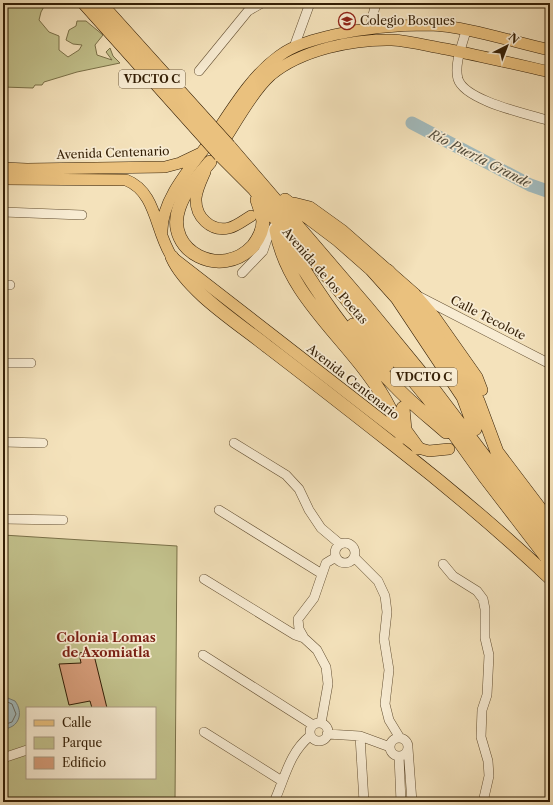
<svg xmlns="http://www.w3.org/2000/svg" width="553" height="805" font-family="'Libre Caslon Text',serif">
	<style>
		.green { fill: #c2c18c; stroke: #7a7048; fill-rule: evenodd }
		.water { fill: #a2babc; stroke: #767c73 }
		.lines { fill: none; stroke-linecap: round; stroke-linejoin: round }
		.shore { stroke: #6a6c60; stroke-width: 1 }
		.river { stroke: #a2babc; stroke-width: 13 }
		.building { fill: #d59c79; stroke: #331e05 }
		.minor-casing { stroke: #634f32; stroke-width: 10 }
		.major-casing { stroke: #331e05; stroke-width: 12 }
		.highway-casing { stroke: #331e05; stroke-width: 14 }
		.minor { stroke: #f8ecd3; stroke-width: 9 }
		.major { stroke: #eac17e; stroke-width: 11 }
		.highway { stroke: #eac17e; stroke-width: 13 }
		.highway-bridge-casing { stroke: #331e05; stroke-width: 14; stroke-linecap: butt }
		.highway-bridge { stroke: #eac17e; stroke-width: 13 }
		.labels { text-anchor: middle; stroke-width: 3.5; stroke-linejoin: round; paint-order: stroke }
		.shield { fill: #f8ecd3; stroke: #6e5c43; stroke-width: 1 }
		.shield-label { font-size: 11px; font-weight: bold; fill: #331e05 }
		.poi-label { font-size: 12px; fill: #331e05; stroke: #f8ecd3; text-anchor: start }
		.street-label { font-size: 12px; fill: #331e05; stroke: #f8ecd3 }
		.water-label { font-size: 13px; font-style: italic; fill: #544d3c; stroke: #f8ecd3 }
		.neighbourhood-label { font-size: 13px; font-weight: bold; fill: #7a1f14; stroke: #f8ecd3 }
	</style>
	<rect width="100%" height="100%" fill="#f4e2bb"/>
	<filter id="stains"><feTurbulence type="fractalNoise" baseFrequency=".005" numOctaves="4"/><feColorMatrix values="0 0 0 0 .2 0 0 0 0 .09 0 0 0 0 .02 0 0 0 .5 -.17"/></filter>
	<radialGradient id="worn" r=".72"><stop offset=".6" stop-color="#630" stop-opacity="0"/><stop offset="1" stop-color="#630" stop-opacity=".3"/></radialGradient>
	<path class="green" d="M3 3H46L41 12 39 20 49 32 59 36V50L68 57 79 50 82 45 73 44 66 40 69 30 76 26 77 21H86L103 35 95 45 97 55 112 60 106 52 110 48 113 56 120 63 77 72 44 82 42 85H35L33 88 3 87Z
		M3 535 177 546 175 802H3ZM27 708H155V778H27Z"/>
	<path class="water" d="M3 696 15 701C24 713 19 728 3 729Z"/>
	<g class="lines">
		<path class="shore" d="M3 700 12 704 16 714 12 722 3 725"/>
		<path class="river" d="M412 123 530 185 550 192"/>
	</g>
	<path class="building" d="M93 651 107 708H92L90 701 69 705 59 664 81 663 79 653Z"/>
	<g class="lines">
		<g class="minor-casing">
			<path id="minor" d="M370 27 376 3
				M466 31C462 45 454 65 458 79 465 101 528 114 550 121
				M294 47 310 3
				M199 71 248 11 262 3
				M3 212 82 215
				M242 273 263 251 267 239 275 225
				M3 285H10
				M418 296 550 364
				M3 363H31
				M3 442 43 443
				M234 443 286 475 299 489 309 510 321 528 340 544
				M219 510 322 574
				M3 519 63 520
				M335 553a10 10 0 1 1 20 0a10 10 0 1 1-20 0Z
				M354 557 378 581 385 596 387 612 384 639 389 670 385 704 389 720 400 738
				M443 564 453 576 477 591 483 599 485 609V638L489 655 487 695 482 710 481 737 488 761 489 776 483 802
				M204 579 295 635 304 638
				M203 655 313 725
				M321 723 328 684 326 667 317 650 304 638 299 629 298 619 314 598 326 563 336 557
				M310 732a9 9 0 1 1 18 0a9 9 0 1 1-18 0Z
				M204 732 282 781
				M327 734 360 736 390 747
				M360 736 364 802
				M390 747a9 9 0 1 1 18 0a9 9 0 1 1-18 0Z
				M408 748 412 802
				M399 756 401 802
				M3 757H6L27 750
				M274 802C285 778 289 753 310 736"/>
		</g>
		<g class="major-casing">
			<path id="major" d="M220 147C234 126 253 91 271 75 301 50 353 39 392 40 410 41 428 46 446 49 481 56 515 64 550 72
				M3 168 27 169 165 167 180 163 201 153
				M205 172C201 181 197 189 196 198 195 217 211 232 229 228 237 226 244 220 251 216
				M3 179 126 180C157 192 155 232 172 257L418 448 429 451 449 449
				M294 203 310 207 342 230 415 294 434 316 477 377 482 390
				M162 232C161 199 192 166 211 140 231 111 250 77 279 56 295 44 314 40 333 35 364 28 396 25 429 25 466 26 513 42 550 50"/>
		</g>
		<g class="highway-casing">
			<path id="highway" d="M229 146 367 307 422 374 550 543
				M220 155 254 189 275 218 329 278 431 402 484 476 550 562
				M210 162C198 176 185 190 179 208 164 252 222 280 253 246 259 238 263 231 263 221 262 214 259 206 257 200
				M285 200 338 240 371 269 397 298 463 397 475 429
				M276 230C289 303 358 345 390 409 394 418 401 428 402 437
				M285 237C313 288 354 346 396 387 411 403 429 417 446 432
				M172 257C187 291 238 323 268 347 310 379 352 412 394 445 448 487 500 531 550 578
				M388 271 407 294 468 382 478 401 497 452 550 522
				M353 325 367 338 387 365
				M403 408 405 430 418 448"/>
		</g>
		<use href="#minor" class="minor"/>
		<use href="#major" class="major"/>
		<use href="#highway" class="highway"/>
		<g class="highway-bridge-casing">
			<path id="highway-bridge" d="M84 3 220 155
				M100 3 229 146"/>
		</g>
		<use href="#highway-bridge" class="highway-bridge"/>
	</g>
	<defs>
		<g id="school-ring" transform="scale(0.9)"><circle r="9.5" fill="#f8ecd3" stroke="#8f2418" stroke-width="1.5"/><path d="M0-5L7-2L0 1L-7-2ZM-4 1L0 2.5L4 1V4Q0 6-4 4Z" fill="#8f2418"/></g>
	</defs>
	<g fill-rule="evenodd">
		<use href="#school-ring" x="347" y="21"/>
	</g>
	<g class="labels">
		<g class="shield">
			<rect x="119" y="70" width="66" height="18" rx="3"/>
			<rect x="391" y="368" width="66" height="18" rx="3"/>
		</g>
		<g class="shield-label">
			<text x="152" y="83">VDCTO C</text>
			<text x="424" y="381">VDCTO C</text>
		</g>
		<g class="poi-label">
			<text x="360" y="25">Colegio Bosques</text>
		</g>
		<g class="street-label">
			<text transform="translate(113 153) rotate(-2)" y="4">Avenida Centenario</text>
			<text transform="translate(325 276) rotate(49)" y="4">Avenida de los Poetas</text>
			<text transform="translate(488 318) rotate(27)" y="4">Calle Tecolote</text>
			<text transform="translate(353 382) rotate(38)" y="4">Avenida Centenario</text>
		</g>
		<g class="water-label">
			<text transform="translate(480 158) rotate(27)" y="5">Río Puerta Grande</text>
		</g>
		<g class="neighbourhood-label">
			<text x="106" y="642">Colonia Lomas<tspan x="106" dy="15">de Axomiatla</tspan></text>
		</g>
	</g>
	<rect width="553" height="805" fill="none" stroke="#f4e2bb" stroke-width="16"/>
	<rect x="4" y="4" width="545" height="797" fill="none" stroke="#331e05" stroke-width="2"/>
	<rect x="8" y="8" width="537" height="789" fill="none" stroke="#331e05"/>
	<rect x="26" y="707" width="130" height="72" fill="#f8ecd3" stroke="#a99a81"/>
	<rect x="34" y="720" width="20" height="6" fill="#eac17e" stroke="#a99a81"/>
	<text x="62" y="727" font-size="12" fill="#331e05">Calle</text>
	<rect x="34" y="737" width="20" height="12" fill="#c2c18c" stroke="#a99a81"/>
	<text x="62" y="747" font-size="12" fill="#331e05">Parque</text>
	<rect x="34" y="757" width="20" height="12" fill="#d59c79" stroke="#a99a81"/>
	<text x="62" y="767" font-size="12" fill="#331e05">Edificio</text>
	<g transform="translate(507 46) rotate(42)" stroke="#f8ecd3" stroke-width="3" paint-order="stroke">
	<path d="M0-3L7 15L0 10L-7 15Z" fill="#331e05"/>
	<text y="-6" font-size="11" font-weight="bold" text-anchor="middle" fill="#331e05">N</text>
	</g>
	<rect width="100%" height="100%" filter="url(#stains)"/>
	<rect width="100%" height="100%" fill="url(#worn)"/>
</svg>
